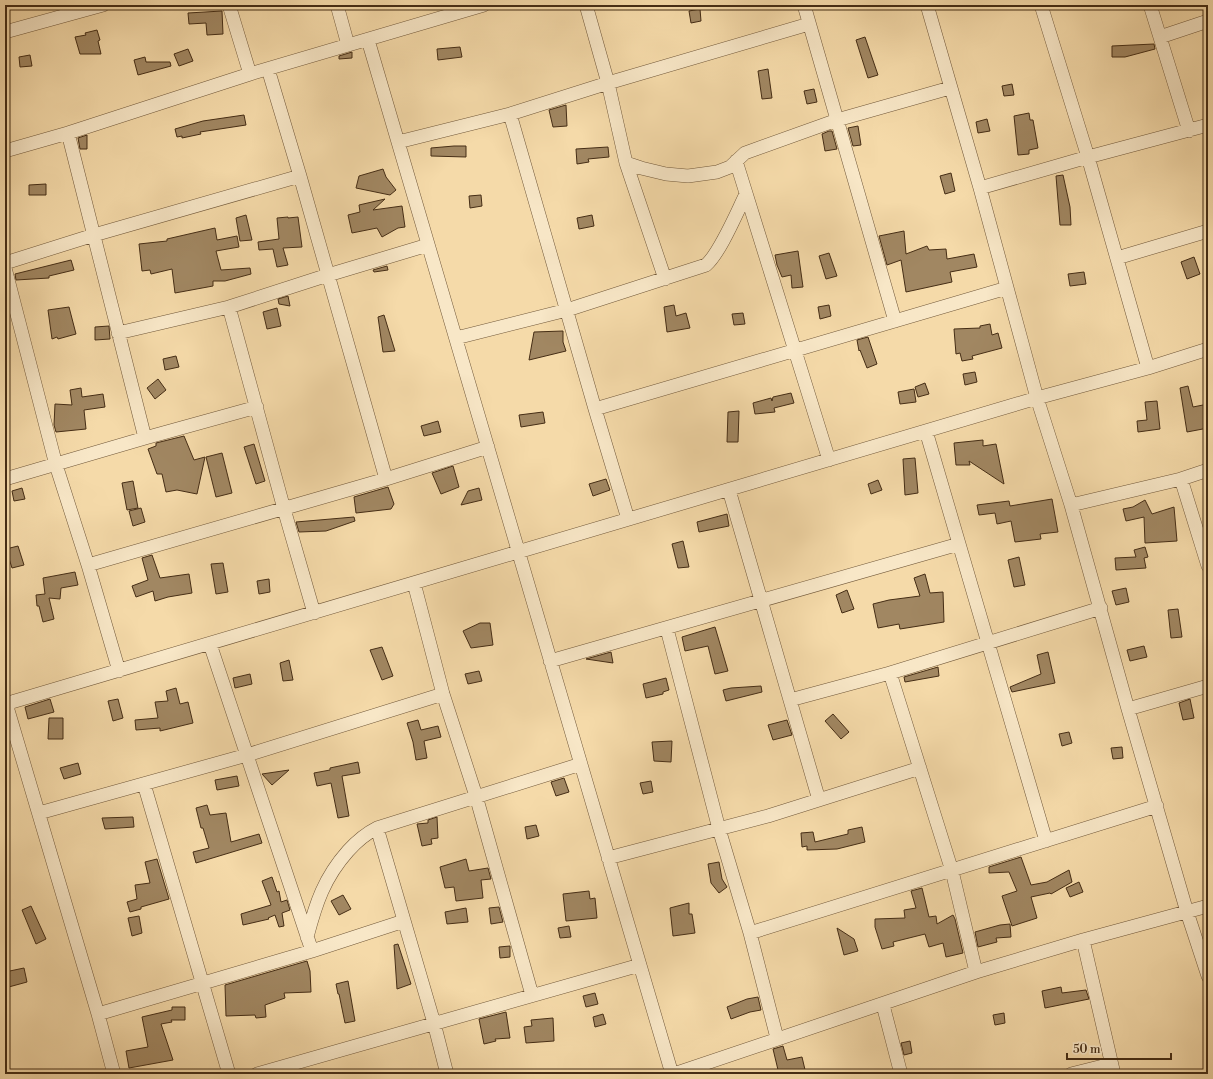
<svg xmlns="http://www.w3.org/2000/svg" width="1213" height="1079" font-family="'Libre Bodoni',serif">
	<style>
		.building { fill: #a18762; stroke: #452d15 }
		.lines { fill: none; stroke-linecap: round; stroke-linejoin: round }
		.street-casing { stroke: #71583a; stroke-width: 14 }
		.street { stroke: #f8e7c7; stroke-width: 13 }
	</style>
	<rect width="100%" height="100%" fill="#f5daa9"/>
	<filter id="stains"><feTurbulence type="fractalNoise" baseFrequency=".005" numOctaves="4"/><feColorMatrix values="0 0 0 0 .2 0 0 0 0 .09 0 0 0 0 .02 0 0 0 .5 -.17"/></filter>
	<radialGradient id="worn" r=".72"><stop offset=".6" stop-color="#630" stop-opacity="0"/><stop offset="1" stop-color="#630" stop-opacity=".3"/></radialGradient>
	<path class="building" d="M700 9 701 21 691 23 689 11Z
		M222 11 223 34 207 35 206 23 189 24 188 13Z
		M97 30 100 40 98 41 101 54H80L75 37 86 35 85 33Z
		M865 37 878 75 868 78 856 40Z
		M1154 44 1155 49 1125 57H1112V46Z
		M460 47 462 57 438 60 437 49Z
		M188 49 193 61 179 66 174 54Z
		M352 52V58L339 59V56Z
		M30 55 32 66 20 67 19 57Z
		M145 57 146 62H170L171 66 138 75 134 60Z
		M768 69 772 98 762 99 758 71Z
		M1012 84 1014 95 1004 96 1002 86Z
		M814 89 817 102 807 104 804 91Z
		M566 105 567 126 553 127 549 110Z
		M1029 113 1030 120H1033L1038 148 1029 150V154L1018 155 1014 116Z
		M244 115 246 125 200 132 201 134 182 138V136L177 137 175 129 203 121Z
		M987 119 990 131 978 133 976 122Z
		M858 126 861 145 853 146 848 128Z
		M829 131H832L837 149 825 151 822 134Z
		M87 135V149H80L78 138Z
		M454 146H466V157L431 156V148Z
		M608 147 609 157 588 159 589 162 577 164 576 149Z
		M383 169 386 177 396 190 390 195 356 188 359 176Z
		M951 173 955 191 945 194 940 176Z
		M1063 175 1070 207 1071 225H1060L1056 176Z
		M46 184V195H29V185Z
		M481 195 482 206 470 208 469 196Z
		M385 199 373 210 402 206 405 227 398 228 382 237 377 228 352 233 348 215 360 212 359 205Z
		M246 215 252 240 240 241 236 218Z
		M592 215 594 226 579 229 577 218Z
		M288 217V218L298 217 302 247 283 248 288 265 277 267 273 249 259 250 258 242 279 239 277 218Z
		M215 228 217 240 237 236 239 247 216 251 221 270 250 268 251 274 225 281H213V286L175 293 172 269 151 274 150 270 142 271 139 244 167 241V239Z
		M904 231 906 254 927 246 929 250 946 249 947 259 974 254 977 267 950 272 952 282 906 292 901 260 887 265 879 236Z
		M798 251 803 287 792 288 791 275 782 277 777 265 775 255Z
		M829 253 837 276 826 279 819 256Z
		M1194 257 1200 274 1187 279 1181 262Z
		M71 260 74 270 49 276V278L16 280 15 274Z
		M387 266 388 270 374 272 373 270Z
		M1084 272 1086 284 1070 286 1068 274Z
		M288 296 290 306 279 304 278 299Z
		M674 305 676 316 686 313 690 328 667 332 664 307Z
		M829 305 831 316 820 319 818 307Z
		M69 307 76 334 58 339 57 337 52 339 48 310Z
		M277 308 281 326 267 329 263 312Z
		M743 313 745 324 734 325 732 314Z
		M384 315 395 351 383 352 378 317Z
		M990 324 992 335 998 333 1002 348 972 356 973 359 962 361 960 353 956 354 954 329 980 328V326Z
		M109 326 110 339 95 340V327Z
		M563 331V342L566 351 529 360 534 332Z
		M868 337 877 364 867 368 860 350 859 351 857 340Z
		M176 356 179 367 165 370 163 359Z
		M975 372 977 382 965 385 963 374Z
		M158 379 166 390 155 399 147 388Z
		M925 383 929 394 918 397 915 387Z
		M1188 386 1193 407 1208 404V428L1187 432 1180 388Z
		M81 388 82 397 103 394 105 407 84 410 86 429 56 432 54 425 55 404 72 405 70 390Z
		M914 389 916 402 900 404 898 392Z
		M791 393 794 403 774 408 775 412 755 414 753 403 771 398 772 401 773 397Z
		M1157 401 1160 429 1138 432 1137 421 1147 420 1145 402Z
		M739 411 738 442H727L728 412Z
		M543 412 545 423 521 427 519 415Z
		M438 421 441 432 424 436 421 426Z
		M184 436 194 460 205 457 197 494 177 490 166 492 162 474H157L148 449 156 446V443Z
		M983 440V446L996 444 1004 484 969 461 970 465H956L954 443Z
		M254 444 265 481 256 484 244 447Z
		M222 453 232 493 216 497 206 457Z
		M915 458 918 493 905 495 903 459Z
		M453 466 459 487 441 494 432 473Z
		M606 479 610 490 593 496 589 484Z
		M878 480 882 490 871 494 868 484Z
		M133 481 138 508 127 510 122 483Z
		M388 487 394 504 391 509 356 513 354 497Z
		M22 488 25 499 14 501 12 491Z
		M479 488 482 500 461 505 468 491Z
		M1052 499 1058 532 1040 534 1041 539 1015 542 1011 521 997 524 995 513 979 515 977 505 1009 501 1010 506Z
		M1145 500 1152 514 1174 507 1177 541 1145 543 1144 517 1126 521 1123 509 1133 507Z
		M141 508 145 522 133 526 129 511Z
		M727 514 729 526 699 532 697 522Z
		M354 517 355 521 326 531 299 532 296 522Z
		M683 541 689 567 678 568 672 544Z
		M18 546 24 565 12 568 6 549Z
		M1145 547 1148 557 1144 558 1146 568 1116 570 1115 558 1136 557 1134 550Z
		M152 555 160 578 189 574 192 593 168 597 155 601 153 591 136 597 132 586 148 580 142 558Z
		M1019 557 1025 585 1014 587 1008 560Z
		M223 563 228 592 216 594 211 564Z
		M75 572 78 585 61 588 60 599 49 598 54 619 43 622 39 606H37L36 595 45 594 43 578Z
		M925 574 930 593 943 592 944 622 900 629 899 624 878 628 873 604 889 600 920 596 914 578Z
		M269 579 270 592 259 594 257 581Z
		M1126 588 1129 602 1116 605 1112 591Z
		M847 590 854 609 842 613 836 595Z
		M1178 609 1182 637 1171 638 1168 610Z
		M480 623H490L493 645 471 648 463 631Z
		M715 627 728 671 715 674 708 646 685 651 682 637Z
		M1144 646 1147 657 1130 661 1127 650Z
		M382 647 393 676 382 680 370 650Z
		M611 652 613 663 586 659Z
		M1048 652 1055 683 1012 692 1010 687 1041 674 1037 655Z
		M289 660 293 680 283 681 280 663Z
		M938 667 939 676 905 682 904 677Z
		M479 671 482 681 468 684 465 674Z
		M250 674 252 684 235 688 233 678Z
		M666 678 669 690 663 692V694L646 698 643 684Z
		M761 686 762 692 726 701 723 690 731 688Z
		M176 688 180 704 188 702 193 723 160 731V728L136 730 135 720 158 718 155 702 168 701 166 691Z
		M50 699 54 712 28 719 25 707Z
		M118 699 123 718 113 721 108 701Z
		M1190 699 1194 718 1183 720 1179 703Z
		M833 714 849 732 841 739 825 721Z
		M49 718H63V739H48Z
		M418 720 421 730 438 726 441 737 424 741 427 758 416 760 413 742 407 723Z
		M787 720 792 735 773 740 768 725Z
		M1069 732 1072 743 1062 746 1059 734Z
		M672 741 671 762 654 761 652 742Z
		M1122 747 1123 758 1113 759 1111 748Z
		M358 762 360 773 342 776 349 816 338 818 331 783 317 786 314 773 330 770V768Z
		M78 763 81 774 64 779 60 768Z
		M289 770 272 785 262 774Z
		M237 776 239 786 217 790 215 780Z
		M564 778 569 792 556 796 551 782Z
		M651 781 653 792 643 794 640 783Z
		M207 805 210 815 226 813 231 842 259 834 262 843 196 863 193 852 209 848 203 828H201L196 808Z
		M133 817 134 827 105 829 102 818Z
		M437 817 438 838 431 839 432 844 422 846 417 824 428 823V820Z
		M536 825 539 836 527 839 525 827Z
		M862 827 865 842 837 849 807 850V846L802 847 801 833 813 832 815 842 848 834V830Z
		M1021 857 1031 885 1047 882 1069 870 1072 882 1051 894 1050 893 1031 897 1037 918 1012 926 1002 896 1017 891 1009 872 989 873V867Z
		M157 859 169 899 141 907V909L130 912 127 902 137 899 135 885 150 883 145 862Z
		M466 859 469 871 488 868 491 879 481 880 483 898 456 901 454 887 445 888 440 867Z
		M719 862 722 879 727 887 719 893 711 883 708 864Z
		M272 877 277 892 279 891 281 902 287 900 290 910 282 913 284 926 279 927 275 915 268 918 269 919 243 925 241 914 271 905 262 881Z
		M1079 882 1083 892 1070 897 1066 888Z
		M922 888 929 917 936 916 937 924 953 915 955 919 963 953 946 957 943 943 929 947 925 934 893 942 894 946 882 949 875 927V919L905 918 904 910 916 908 911 891Z
		M589 891 590 899 595 898 597 918 566 921 563 894Z
		M343 895 351 909 339 915 331 901Z
		M689 903V914H692L695 933 673 936 670 908Z
		M31 906 46 939 36 944 22 910Z
		M499 907 503 922 491 924 489 908Z
		M466 908 468 922 447 924 445 912Z
		M139 916 142 933 132 936 128 918Z
		M1010 924 1011 937 996 938 997 942 978 947 975 932 1000 925Z
		M569 926 571 937 560 938 558 928Z
		M837 928 854 939 858 951 844 955Z
		M398 944 411 984 397 989 394 945Z
		M510 946V957L500 958 499 947Z
		M307 961 310 971 311 992 284 993 285 998 265 1005 266 1017 256 1018 255 1015 226 1016 225 985Z
		M24 968 27 982 5 988V972Z
		M348 981 355 1021 345 1023 339 994H338L336 984Z
		M1061 987 1062 993 1086 990 1089 999 1045 1008 1042 991Z
		M595 993 598 1004 586 1007 583 996Z
		M758 997 761 1010 750 1012 731 1019 727 1007 747 999Z
		M172 1007H185V1020H171L172 1022 161 1024 173 1060 129 1068 126 1051 148 1047 142 1017 172 1010Z
		M506 1012 510 1038 495 1039 496 1041 484 1044 479 1019Z
		M1004 1013 1005 1023 995 1025 993 1015Z
		M603 1014 606 1024 595 1027 593 1017Z
		M553 1018 554 1041 526 1043 524 1027 532 1026 531 1020Z
		M910 1041 912 1053 904 1055 901 1043Z
		M783 1046 787 1060 802 1057 806 1074H779L773 1049Z"/>
	<g class="lines">
		<g class="street-casing">
			<path id="street" d="M229 5 250 74
				M337 5 348 45
				M586 5 608 83 626 163 665 279
				M804 5 895 321
				M927 5 980 188 1037 398 1071 505 1128 709 1187 912 1208 976
				M1041 5 1088 157 1148 368
				M1150 5 1189 131
				M5 32 103 5
				M1160 37 1208 21
				M368 40 672 1074
				M268 69 300 176 386 479
				M510 114 595 409 628 519
				M68 133 145 438
				M398 142 510 114 608 83 809 24
				M5 151 68 133 250 74 484 5
				M736 161 829 460
				M626 163 641 168 666 174 688 176 717 172 730 167 745 153 837 120 950 88
				M980 188 1088 157 1208 125
				M1117 258 1208 231
				M5 263 94 235 300 176
				M5 268 56 465 88 565 119 671
				M229 307 284 509 314 613
				M118 333 229 307 328 275 428 245
				M456 338 567 310 706 265C720 253 737 212 746 194
				M595 409 1007 288
				M926 431 1046 841
				M5 479 145 438 257 407
				M1181 479 1208 566
				M729 490 819 800
				M1071 505 1181 479 1208 470
				M88 565 386 479 488 447
				M414 583 443 694 476 796 532 995
				M667 629 719 829 750 933 777 1038
				M210 644 312 951
				M550 661 959 544
				M890 673 952 871 976 972
				M5 700 98 1014 114 1074
				M790 700 890 673 1101 608
				M5 704 1037 398 1148 368 1208 349
				M1128 709 1208 686
				M144 784 229 1074
				M39 813 247 755 443 694
				M377 828 434 1023 447 1074
				M608 858 768 816 920 768
				M750 933 1157 806
				M307 937C316 903 324 878 348 851 357 841 365 834 377 828L581 764
				M1083 940 1114 1074
				M883 1005 901 1074
				M98 1014 312 951 404 921
				M257 1074 640 965
				M674 1074 976 972 1083 940 1208 906
				M1071 1074 1111 1064"/>
		</g>
		<use href="#street" class="street"/>
	</g>
	<rect width="1213" height="1079" fill="none" stroke="#f5daa9" stroke-width="20"/>
	<rect x="6" y="6" width="1201" height="1067" fill="none" stroke="#452d15" stroke-width="2"/>
	<rect x="10" y="10" width="1193" height="1059" fill="none" stroke="#452d15"/>
	<path d="M1067 1053v6h104v-6" fill="none" stroke="#452d15" stroke-width="2"/>
	<text x="1073" y="1053" font-size="12" fill="#452d15" stroke="#f8e7c7" stroke-width="3" paint-order="stroke">50 m</text>
	<rect width="100%" height="100%" filter="url(#stains)"/>
	<rect width="100%" height="100%" fill="url(#worn)"/>
</svg>
